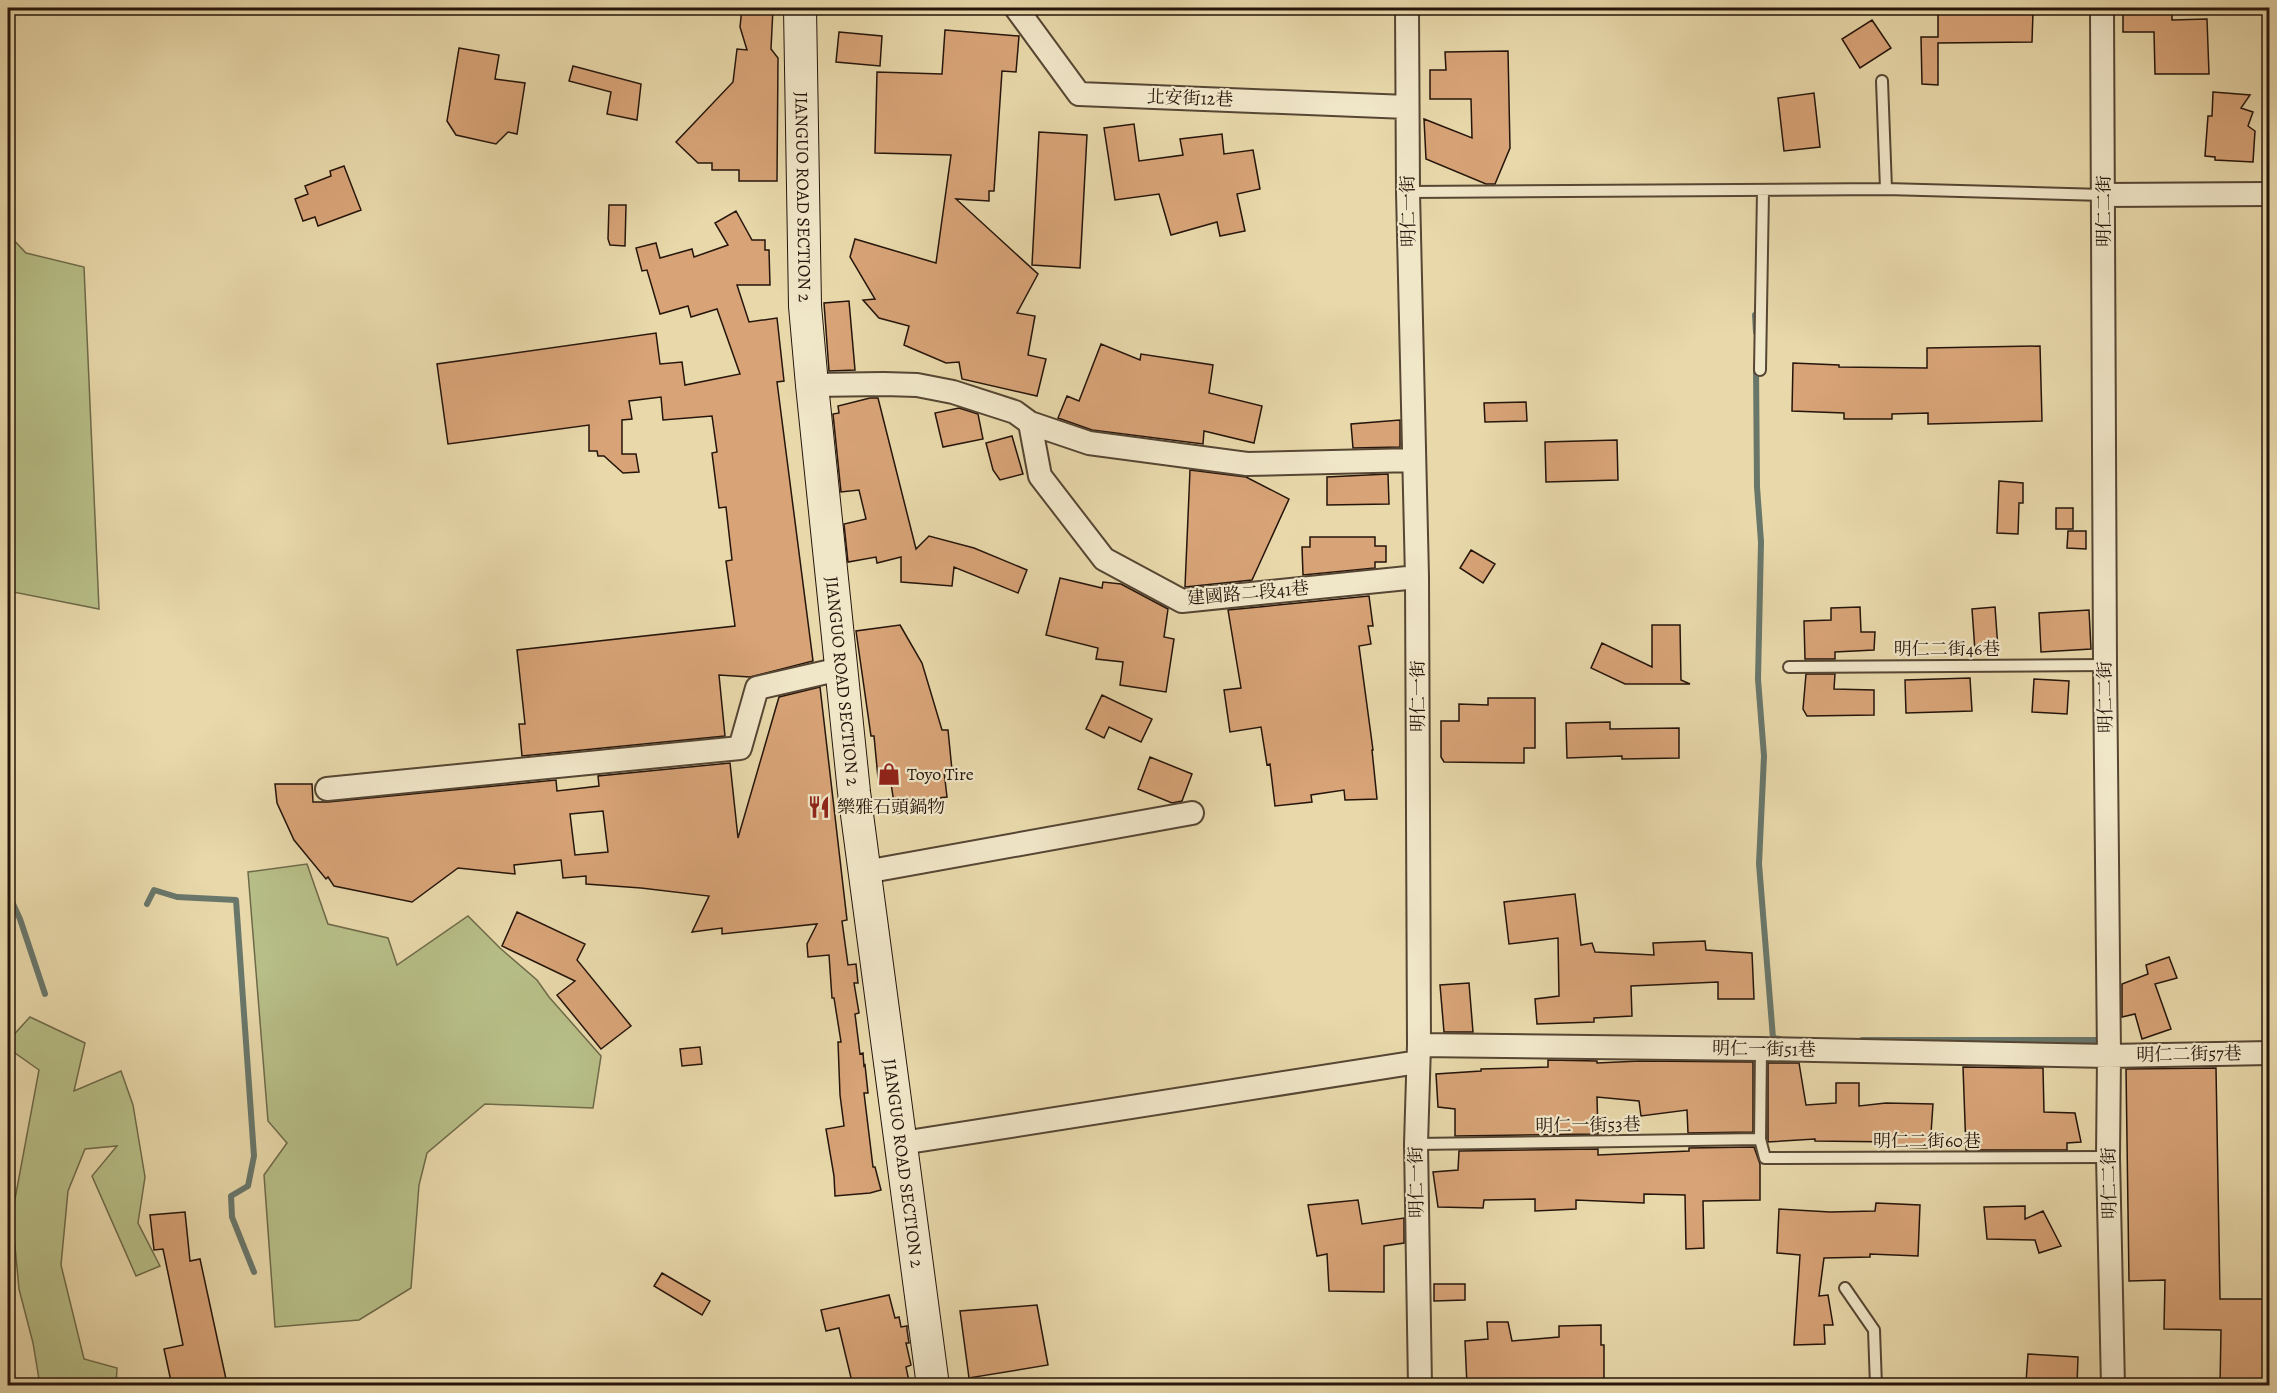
<svg xmlns="http://www.w3.org/2000/svg" width="2277" height="1393" font-family="Alegreya,'Noto Serif TC',serif">
	<style>
		.green { fill: #b7be87; stroke: #6e6a49; stroke-width: 1.5 }
		.lines { fill: none; stroke-linecap: round; stroke-linejoin: round }
		.stream { stroke: #69776b; stroke-width: 6 }
		.building { fill: #d7a377; stroke: #25150b; stroke-width: 1.5; fill-rule: evenodd }
		.lane-casing { stroke: #564633; stroke-width: 14 }
		.street-casing { stroke: #564633; stroke-width: 26 }
		.secondary-casing { stroke: #25150b; stroke-width: 34 }
		.lane { stroke: #f0e6c8; stroke-width: 10 }
		.street { stroke: #f0e6c8; stroke-width: 22 }
		.secondary { stroke: #f0e6c8; stroke-width: 32 }
		.labels { text-anchor: middle; stroke-width: 4.5; stroke-linejoin: round; paint-order: stroke }
		.street-label { font-size: 18px; fill: #25150b; stroke: #f0e6c8 }
		.poi-label { font-size: 18px; fill: #25150b; stroke: #f0e6c8; text-anchor: start }
	</style>
	<rect width="100%" height="100%" fill="#e8d8aa"/>
	<filter id="stains"><feTurbulence type="fractalNoise" baseFrequency=".00333" numOctaves="4"/><feColorMatrix values="0 0 0 0 .2 0 0 0 0 .09 0 0 0 0 .02 0 0 0 .5 -.17"/></filter>
	<radialGradient id="worn" r=".72"><stop offset=".6" stop-color="#630" stop-opacity="0"/><stop offset="1" stop-color="#630" stop-opacity=".3"/></radialGradient>
	<path class="green" d="M8 234 26 253 84 267 99 609 8 591Z
		M307 864 328 924 388 938 397 965 468 916 500 948 537 980 549 997 601 1056 593 1108 485 1104 427 1153 419 1185 411 1288 359 1320 275 1327 264 1175 287 1143 268 1121 248 872Z
		M30 1017 85 1043 74 1091 121 1071 133 1105 145 1177 138 1223 160 1266 136 1276 92 1176 117 1146 85 1149 68 1191 61 1265 84 1359 117 1368 116 1385H40L33 1343 19 1289 12 1215 39 1070 8 1048V1041Z
		M8 1287 15 1379 17 1385H8Z"/>
	<g class="lines">
		<path class="stream" d="M1755 315 1756 332
			M1756 366 1757 487 1761 542 1758 679 1764 756 1759 864 1773 1038 1780 1039
			M8 893 20 919 45 994
			M147 904 154 890 177 897 236 900 254 1156 248 1186 231 1196 232 1217 254 1272
			M1862 1040H2104"/>
	</g>
	<path class="building" d="M742 8H773L771 49 778 58 777 181H739V170H712V163H698L676 142 733 82 737 49 747 50 740 27Z
		M2123 8H2172V20L2207 19 2209 74H2155L2154 32H2123Z
		M1938 12H2033L2032 42 1938 43V85L1922 84 1921 37H1938Z
		M1872 20 1891 48 1860 68 1842 39Z
		M945 30 1019 36 1016 72 1002 71 994 191H989V201L956 199 1038 274 1017 313 1035 316 1028 355 1046 359 1037 396 962 379 959 362 946 363 904 345 909 326 879 318 863 300 875 299 850 257 855 239 936 263 951 155 875 153 877 72 942 74Z
		M839 32 882 36 880 66 836 62Z
		M459 48 499 55 495 79 525 83 517 134 508 132 496 144 456 135 447 121Z
		M1508 51 1510 148 1495 184H1486L1426 159 1424 119 1472 138 1471 99H1430V70H1446L1445 52Z
		M573 66 641 84 637 120 607 114 611 92 569 81Z
		M2213 92 2250 95 2241 108 2253 112 2248 126 2255 131 2253 162 2215 160V157L2205 156 2208 116H2212Z
		M1814 93 1820 147 1784 151 1778 98Z
		M1134 124 1139 161 1183 155 1180 139 1222 134 1224 154 1253 150 1260 189 1237 194 1245 231 1220 236 1217 222 1171 235 1159 194 1115 200 1104 128Z
		M1039 132 1087 135 1080 268 1032 265Z
		M344 166 361 210 318 226 315 217 303 221 295 199 308 194 305 186 331 176 330 171Z
		M609 205H626L625 246 610 245 608 239Z
		M736 211 752 240H765V250H769L770 285H737L749 322 777 318 784 381 777 382 813 661 750 677 719 675 725 736 522 756 519 724H525L517 650 735 626 726 561 732 560 726 507 719 508 712 453 717 452 712 416 663 420 661 397 629 401 632 419 622 420V454H636L639 472 623 473 604 456H598L597 451H589V425L448 444 437 364 656 333 660 364 682 362 685 385 740 374 717 309 691 317 688 306 660 314 647 270 642 271 636 248 656 243 660 258 692 249 694 257 728 245 715 223Z
		M849 301 855 370 829 371 824 303Z
		M1101 344 1140 360 1141 354 1213 365 1209 393 1262 406 1254 443 1204 431 1203 444 1092 430 1058 418 1067 396 1079 401Z
		M2040 346 2042 421 1928 424V413L1892 414V419H1844V413L1792 411 1793 363 1839 365V367L1927 368V348Z
		M870 398H878L916 549 929 536 974 548 1027 570 1018 593 954 567 952 586 901 582V557L877 563 876 557 848 562 844 524 866 519 859 490 841 492 833 414 839 413 838 406Z
		M1526 402 1527 421 1485 422 1484 403Z
		M959 408 978 414 983 439 943 447 935 413Z
		M1400 420V447L1353 448 1351 424Z
		M1012 436 1023 474 1000 480 993 470 986 443Z
		M1617 440 1618 480 1546 482 1545 442Z
		M1190 470 1246 477 1289 499 1252 580 1185 587Z
		M1388 474 1389 504 1327 505V477Z
		M1999 481 2023 483V503H2019L2018 534 1997 533Z
		M2056 508H2073V529H2056Z
		M2068 531H2086V549L2067 548Z
		M1310 537H1375V546H1386V562H1375V568L1303 575 1302 547H1310Z
		M1471 550 1495 564 1483 583 1460 568Z
		M1060 578 1102 588 1103 582 1121 584 1168 609 1164 637 1174 639 1166 692 1120 685 1123 662 1096 659 1098 648 1046 635Z
		M1369 596 1373 626H1368L1371 644 1359 646 1373 750H1372L1377 799 1345 800 1344 790 1311 795 1312 802 1275 806 1270 764 1267 765 1261 727 1230 732 1224 690 1241 688 1228 610Z
		M1860 607 1861 632H1875L1874 650 1835 652V659H1805L1804 621 1831 620V608Z
		M1995 607 1998 649 1975 651 1972 609Z
		M2089 610 2091 649 2041 652 2039 613Z
		M900 625 922 663 942 730H948L952 770 944 771 947 797 894 803 890 777 878 778 874 736H871L856 631Z
		M1652 625H1680L1681 680 1690 684H1625L1591 668 1602 643 1652 667Z
		M1806 674H1835L1834 689 1874 690V715L1807 716 1803 709Z
		M1970 678 1972 711 1906 713 1905 680Z
		M2034 679 2069 681 2067 714 2032 712Z
		M820 687 847 920 842 921 848 965 856 964 858 983H854L859 1013 855 1014 860 1054 863 1053 864 1066 865 1065 868 1093H864L873 1167H875L881 1190 870 1193 835 1196 834 1176 826 1129 844 1126 840 1095 838 1042H841L834 998H832L829 955 808 957 807 944 817 924 722 934V928L692 932 709 896 641 888 586 884V876L563 878 561 860 514 865 515 874 458 868 412 902 334 886 328 877 326 879 294 840 277 803 275 784H312L313 802H328L556 780 557 791 599 786 598 776 730 763 738 838 779 697ZM603 811 608 852 575 855 570 814Z
		M1102 695 1152 719 1141 742 1109 727 1104 738 1086 729Z
		M1488 698H1535V748H1524V763L1444 762 1441 757V721H1459V704L1488 705Z
		M1610 722V729L1679 728V758L1622 759V756L1567 758 1566 723Z
		M1150 757 1192 774 1182 801 1172 803 1138 789Z
		M1575 894 1581 945 1592 943 1595 952 1654 955 1653 943 1705 941 1706 950 1752 953 1754 999H1718V982L1631 986 1632 1016 1594 1018V1022L1537 1024 1535 999 1559 996 1558 938 1509 944 1504 902Z
		M517 912 585 944 577 960 631 1026 601 1049 557 995 575 981 502 946Z
		M2169 957 2177 978 2155 984 2171 1029 2142 1039 2135 1014 2122 1017V984L2148 974 2146 965Z
		M1469 983 1473 1032H1444L1440 985Z
		M700 1047 702 1064 682 1066 680 1049Z
		M1548 1060 1597 1061V1063L1640 1061 1753 1062V1132L1688 1133 1687 1110 1641 1116 1639 1101 1597 1097 1598 1134 1455 1136V1109L1438 1107 1436 1074 1481 1071V1069L1548 1067Z
		M1768 1063H1799L1806 1105 1836 1103V1083H1859V1106L1886 1103 1933 1104 1930 1148 1895 1147V1142L1815 1141V1139L1768 1142Z
		M1963 1067 2043 1068 2044 1112 2075 1113 2081 1142 2067 1143V1150H1966Z
		M2216 1068 2220 1299H2267L2270 1386H2220L2221 1330 2164 1329 2165 1280 2129 1281 2126 1069Z
		M1754 1147 1760 1164V1200L1703 1201 1704 1248 1686 1249 1685 1195 1644 1194V1203L1576 1200V1209L1535 1211V1199L1484 1200 1483 1208 1438 1207 1433 1172 1458 1170 1459 1151 1598 1149V1155L1689 1151V1148Z
		M1358 1200 1362 1224 1404 1218V1243L1384 1246V1292L1329 1291 1327 1254 1317 1256 1308 1205Z
		M1876 1203 1920 1205 1918 1256 1870 1254V1257L1824 1258 1819 1296 1828 1295 1833 1325H1824L1825 1344 1794 1345 1800 1255 1777 1253 1779 1209 1830 1212 1875 1211Z
		M2025 1206V1219L2043 1211 2061 1246 2039 1253 2035 1240 1987 1239 1984 1207Z
		M185 1212 190 1261 200 1259 226 1379 197 1386H172L164 1349 183 1345 163 1249 154 1250 150 1215Z
		M662 1273 710 1301 702 1315 654 1286Z
		M1434 1284H1465V1300L1434 1301Z
		M889 1295 895 1318 899 1317 901 1327 907 1326V1330L909 1343H906L911 1365 906 1367 910 1386H853L839 1328 826 1331 821 1310Z
		M1037 1305 1048 1365 969 1378 960 1311Z
		M1487 1322H1508L1512 1341 1559 1337V1326L1601 1325V1345H1604V1386H1467L1465 1341 1488 1339Z
		M2028 1354 2078 1357 2077 1385 2026 1382Z"/>
	<g class="lines">
		<g class="lane-casing">
			<path id="lane" d="M1882 81 1886 189
				M1408 192 1886 189 2103 195
				M1760 370 1763 191
				M1789 667 2105 665
				M1761 1049 1760 1139 1765 1158 2108 1157
				M1416 1144 1760 1139
				M1845 1288 1874 1330 1876 1386"/>
		</g>
		<g class="street-casing">
			<path id="street" d="M1016 8 1079 94 1407 107
				M1407 8 1408 192 1417 577 1419 1045 1416 1144 1420 1386
				M2102 8 2105 665 2109 1056 2108 1157 2113 1386
				M2104 195 2270 194
				M812 385 884 384 917 385 953 392 1015 412 1030 423 1089 443 1247 464 1414 460
				M1030 423 1040 476 1104 559 1182 601 1417 577
				M327 789 740 748 757 688 840 669
				M865 872 1192 813
				M1419 1045 1761 1049 2109 1056 2270 1053
				M902 1143 1418 1062"/>
		</g>
		<g class="secondary-casing">
			<g id="secondary">
				<path id="s1" d="M800 8 805 306 812 385 854 792 933 1386"/>
			</g>
		</g>
		<use href="#lane" class="lane"/>
		<use href="#street" class="street"/>
		<use href="#secondary" class="secondary"/>
	</g>
	<defs>
		<g id="shop-bare" transform="scale(1.8)"><path d="M-5-2.5h2.3a2.7 3.5 0 0 1 5.4 0H5L5.5 6h-11ZM-1.5-2.5h3a1.5 2.3 0 0 0-3 0Z" fill="#8f2418" stroke="#f0e6c8" stroke-width="2.5" paint-order="stroke"/></g>
		<g id="restaurant-bare" transform="scale(1.8)"><path d="M-5-6h1v4h1v-4h1v4h1v-4h1v5L-1.5 .5V6h-2V.5L-5-1ZM5-6V6H3V1.5H1.5Q1.5-4 5-6Z" fill="#8f2418" stroke="#f0e6c8" stroke-width="2.5" paint-order="stroke"/></g>
	</defs>
	<g fill-rule="evenodd">
		<use href="#shop-bare" x="889" y="774"/>
		<use href="#restaurant-bare" x="819" y="807"/>
	</g>
	<g class="labels">
		<g class="street-label">
			<text transform="translate(1190 98) rotate(2)" y="6">北安街12巷</text>
			<text dy="6" stroke="none"><textPath href="#s1" startOffset="189">JIANGUO ROAD SECTION 2</textPath></text>
			<text transform="translate(1408 211) rotate(-91)" y="6">明仁一街</text>
			<text transform="translate(2104 211) rotate(-90)" y="6">明仁二街</text>
			<text transform="translate(1248 593) rotate(-5)" y="6">建國路二段41巷</text>
			<text x="1947" y="655">明仁二街46巷</text>
			<text dy="6" stroke="none"><textPath href="#s1" startOffset="675">JIANGUO ROAD SECTION 2</textPath></text>
			<text transform="translate(1418 696) rotate(-90)" y="6">明仁一街</text>
			<text transform="translate(2105 697) rotate(-91)" y="6">明仁二街</text>
			<text transform="translate(1764 1049) rotate(1)" y="6">明仁一街51巷</text>
			<text transform="translate(2189 1054) rotate(-1)" y="6">明仁二街57巷</text>
			<text transform="translate(1588 1125) rotate(-1)" y="6">明仁一街53巷</text>
			<text x="1927" y="1147">明仁二街60巷</text>
			<text dy="6" stroke="none"><textPath href="#s1" startOffset="1161">JIANGUO ROAD SECTION 2</textPath></text>
			<text transform="translate(1416 1182) rotate(-91)" y="6">明仁一街</text>
			<text transform="translate(2109 1183) rotate(-91)" y="6">明仁二街</text>
		</g>
		<g class="poi-label">
			<text x="907" y="780">Toyo Tire</text>
			<text x="837" y="813">樂雅石頭鍋物</text>
		</g>
	</g>
	<rect width="2277" height="1393" fill="none" stroke="#e8d8aa" stroke-width="30"/>
	<rect x="9" y="9" width="2259" height="1375" fill="none" stroke="#25150b" stroke-width="3"/>
	<rect x="15" y="15" width="2247" height="1363" fill="none" stroke="#25150b" stroke-width="1.5"/>
	<rect width="100%" height="100%" filter="url(#stains)"/>
	<rect width="100%" height="100%" fill="url(#worn)"/>
</svg>
